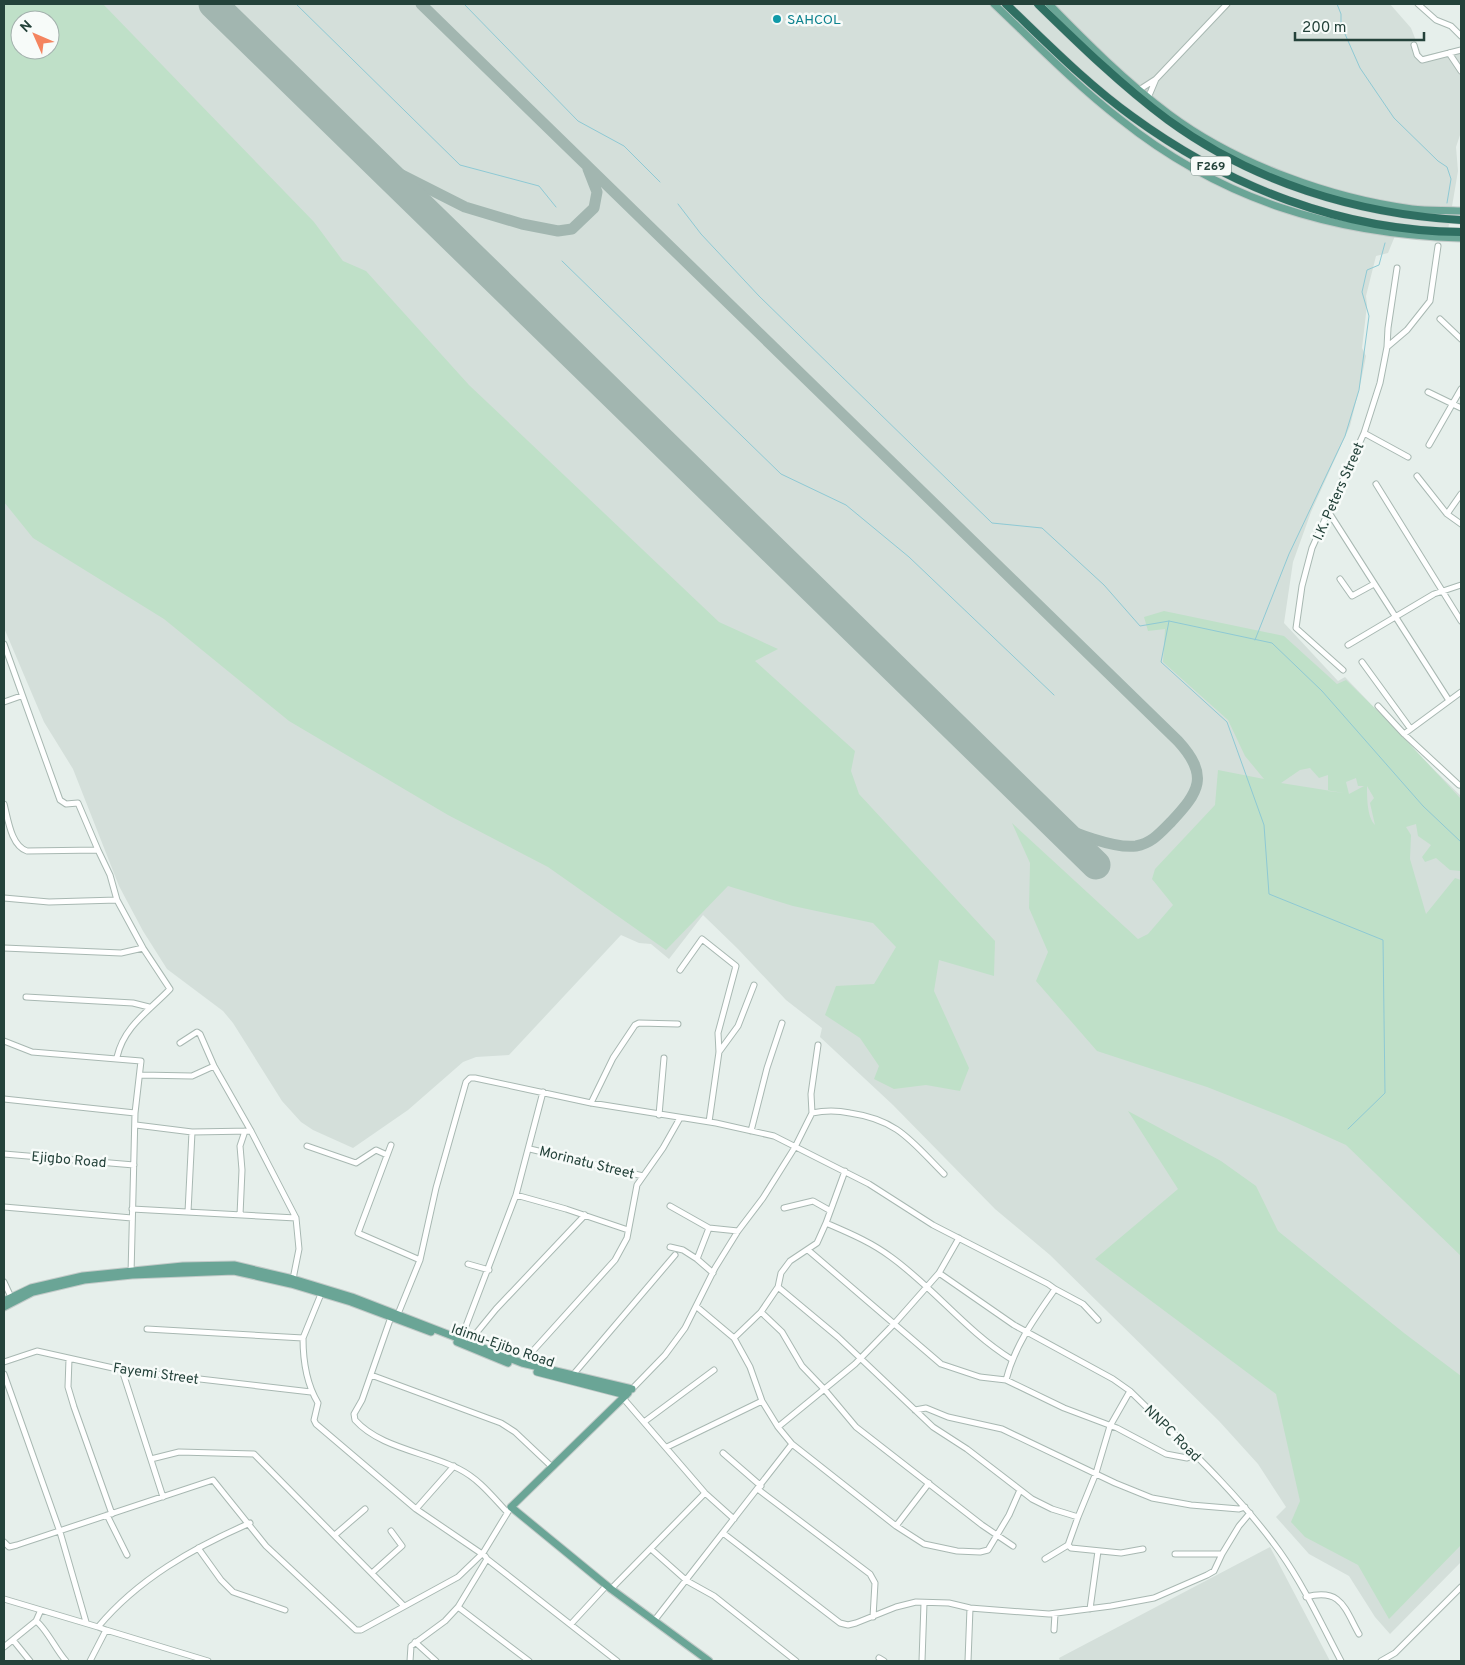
<svg xmlns="http://www.w3.org/2000/svg" width="1465" height="1665" font-family="Overpass,sans-serif">
	<style>
		.built { fill: #d4dfda; fill-rule: evenodd }
		.green { fill: #bfe0c8; fill-rule: evenodd }
		.lines { fill: none; stroke-linecap: round; stroke-linejoin: round }
		.stream { stroke: #8ec9d4; stroke-width: 1 }
		.taxiway { stroke: #a2b6b0; stroke-width: 11 }
		.runway { stroke: #a2b6b0; stroke-width: 29 }
		.minor-casing { stroke: #a8b8b2; stroke-width: 7 }
		.major-casing { stroke: #c2cac8; stroke-width: 9 }
		.highway-casing { stroke: #c2cac8; stroke-width: 9 }
		.minor { stroke: #fff; stroke-width: 5 }
		.major { stroke: #6aa596; stroke-width: 7 }
		.highway { stroke: #2f6f62; stroke-width: 8 }
		.culture-dot { fill: #0f9aa8; stroke: #f7fbf9; stroke-width: 2 }
		.labels { text-anchor: middle; stroke-width: 5; stroke-linejoin: round; paint-order: stroke }
		.shield { fill: #f7fbf9; stroke: #637a73; stroke-width: 1 }
		.shield-label { font-size: 12px; font-weight: bold; fill: #24423a }
		.culture-label { font-size: 14px; fill: #0d838f; stroke: #f7fbf9; text-anchor: start }
		.street-label { font-size: 14px; fill: #24423a; stroke: #f7fbf9 }
	</style>
	<rect width="100%" height="100%" fill="#e6efeb"/>
	<path class="built" d="M4 4H1390L1411 28 1422 56 1461 47V132L1456 147 1458 171 1447 236 1397 231 1388 253 1376 256 1366 296 1367 305 1362 348 1366 356 1361 381 1350 426 1311 512 1293 562 1284 623 1338 681 1345 677 1430 766 1461 796V1562L1390 1634 1375 1617 1349 1576 1309 1554 1276 1517 1286 1507 1258 1464 1219 1421 1050 1255 995 1209 893 1105 820 1037 822 1028 786 1000 738 949 703 915 669 959 651 944 639 943 621 935 509 1055 476 1057 463 1062 408 1110 353 1148 313 1130 301 1122 282 1101 233 1023 223 1011 167 969 143 931 119 886 73 769 44 722 4 628ZM20 20H50V50H20Z
		M1270 1547 1330 1661H1060L1059 1658Z"/>
	<path class="green" d="M4 4H103L314 222 343 261 366 271 469 385 719 622 778 649 755 661 855 751 851 771 859 794 995 941 994 976 939 960 934 991 969 1068 960 1091 926 1085 894 1089 874 1079 879 1066 860 1038 825 1015 836 986 874 984 896 947 873 923 793 906 728 886 666 950 548 867 448 815 289 721 164 619 33 538 4 502ZM20 20H50V50H20Z
		M1164 611 1284 636 1337 684 1346 680 1389 722 1461 799V871L1450 870 1436 858 1425 862 1422 857 1431 845 1418 836 1416 824 1406 827 1411 835 1410 859 1426 914 1455 878 1461 880V1256L1346 1145 1286 1118 1207 1087 1097 1051 1036 981 1048 952 1029 908 1030 863 1012 823 1138 939 1148 934 1173 905 1152 879 1155 869 1215 805 1218 770 1264 779 1245 756 1228 720 1163 662 1165 629 1148 631 1144 617ZM1310 768 1319 778 1328 775V791L1344 793 1281 783 1300 770ZM1356 778 1358 786H1364L1349 794 1346 782ZM1367 786 1374 798 1370 803 1375 825C1367 817 1367 797 1367 786Z
		M1128 1111 1221 1161 1256 1186 1278 1231 1404 1333 1461 1376V1545L1389 1619 1358 1565 1305 1537 1291 1522 1300 1501 1276 1394 1095 1259 1178 1189Z"/>
	<g class="lines">
		<path class="stream" d="M296 4 460 165 539 186 556 207
			M464 4 578 121 624 146 660 182
			M1337 4 1341 14V25L1360 68 1394 118 1438 161 1447 167 1451 179 1447 203
			M678 204 701 234 759 296 992 523 1042 528 1104 585 1140 626 1169 621 1272 643 1322 691 1423 806 1461 842
			M562 261 781 474 846 505 909 557 1054 695
			M1169 621 1161 662 1227 722 1264 825 1269 894 1383 940 1385 1093 1348 1129
			M1255 640 1289 554 1345 436 1359 390 1369 316 1362 292 1367 270 1379 265 1385 243"/>
		<path class="taxiway" d="M421 4 1178 741C1210 776 1199 792 1171 822 1160 833 1152 843 1136 846 1114 849 1072 832 1052 823
			M374 161 465 207 522 224 558 231 572 229 594 208 597 192 588 169"/>
		<path class="runway" d="M213 4 1096 865"/>
		<g class="minor-casing">
			<path id="minor" d="M1418 4 1436 20 1451 26 1461 36
				M1414 45 1417 55 1422 60 1461 50
				M1449 53 1461 71
				M1139 90 1156 79
				M1148 98 1156 79 1227 4
				M1440 319 1461 339
				M1387 347 1388 328 1397 268
				M1428 392 1461 408
				M1364 433 1408 457
				M1429 445 1461 389
				M1417 476 1447 514 1461 524
				M1376 484 1461 621
				M1328 511 1448 699
				M1447 514 1461 494
				M1340 579 1352 596 1374 584
				M4 644 60 800 66 804 78 803 98 850
				M1348 645 1434 594 1461 585
				M1362 662 1410 728
				M1343 670 1296 628 1302 586 1312 548 1364 433 1380 383 1387 347 1407 330 1430 301 1438 246
				M4 702 21 696
				M1378 706 1404 734
				M1459 785 1404 734 1461 692
				M4 804C8 819 11 846 27 851L98 850 110 875 117 900 143 948 121 953 4 948
				M4 898 49 902 117 900
				M680 970 702 939 736 966 718 1033 719 1052 709 1122
				M26 997 133 1003 149 1007
				M4 1041 32 1052 141 1061 135 1113 131 1274
				M180 1043 197 1032 200 1034 214 1066 251 1131 296 1218 299 1249 293 1279
				M719 1052 738 1026 754 985
				M117 1057C124 1026 149 1011 170 989L143 948
				M141 1075 192 1076 214 1066
				M4 1099 135 1113
				M591 1103 613 1058 635 1025 639 1023 678 1024
				M812 1113C826 1110 836 1110 850 1113 898 1120 911 1141 944 1174
				M659 1115 664 1058
				M136 1125 192 1132 251 1131
				M751 1131 767 1068 782 1023
				M391 1145 358 1233 420 1260
				M307 1146 356 1163 376 1150 387 1155
				M530 1149 643 1176
				M4 1154 134 1165
				M845 1171 826 1223C849 1233 871 1242 891 1257 934 1288 966 1331 1011 1359
				M516 1195 566 1209 628 1230
				M670 1206 709 1228 738 1231
				M4 1207 132 1218
				M784 1208 813 1201 829 1210
				M132 1209 296 1218
				M188 1212 192 1132
				M240 1215 242 1170 240 1146 245 1131
				M709 1228 697 1259 713 1273
				M670 1247 683 1250 697 1259
				M808 1250 941 1364 980 1377 1006 1380 1064 1408 1117 1428 1166 1454 1187 1458 1195 1455
				M468 1264 489 1270
				M939 1273 1014 1325 1113 1379 1130 1391C1182 1442 1237 1492 1280 1552 1304 1586 1322 1625 1341 1661
				M4 1282 11 1297
				M778 1287 838 1337 933 1427 967 1449 1032 1499 1052 1509 1078 1517 1096 1473 1110 1426 1130 1391
				M1055 1289 1083 1304 1098 1320
				M761 1312 778 1287 781 1273 790 1261 817 1243 826 1223
				M398 1314 420 1260 436 1188 466 1082 470 1078H475L591 1103 716 1123 774 1136 869 1184 933 1225 1048 1284 1055 1289C1034 1319 1015 1345 1006 1380
				M391 1317 362 1400 354 1414 355 1420C380 1448 426 1452 459 1469 479 1479 492 1496 507 1512
				M147 1329 303 1338C303 1361 306 1383 318 1403L314 1420 316 1424 416 1509 485 1556 487 1559 458 1607 445 1621 411 1646 410 1661
				M303 1338 321 1294
				M734 1338 761 1312 782 1332 802 1366 825 1390 856 1427 982 1525 1013 1546
				M461 1339 516 1195 543 1092
				M469 1342 496 1309 585 1215
				M69 1359 68 1387 74 1407 112 1514
				M4 1362 37 1351 122 1370 311 1392
				M522 1363 615 1260 627 1238 637 1185 663 1148 680 1118
				M122 1370 163 1497
				M4 1374 60 1532 86 1622
				M371 1375 501 1423 515 1432 551 1466
				M572 1376 675 1255
				M632 1389 665 1355 685 1328 715 1268 738 1231 763 1198 795 1147 812 1113 811 1094 818 1045
				M623 1398 705 1493 734 1519
				M915 1410 926 1408 948 1417 1002 1429 1115 1483 1152 1498 1191 1505 1239 1509 1245 1507
				M644 1422 714 1370
				M778 1427 855 1364 894 1324 939 1273 959 1238
				M792 1444 896 1526 924 1544 957 1551 980 1552 988 1550 1009 1515 1020 1490
				M667 1447 762 1401
				M723 1453 761 1486
				M151 1459 179 1452 254 1454 404 1606
				M759 1490 870 1574 875 1583 873 1617
				M416 1509 454 1466
				M107 1515 127 1555
				M1078 1517 1068 1545 1071 1548 1121 1553 1143 1549
				M896 1526 929 1483
				M723 1533 840 1623 848 1625 856 1623 896 1607 916 1602 949 1603 970 1608 1049 1614 1111 1606 1154 1598 1207 1575 1214 1571 1222 1554
				M336 1534 365 1509
				M4 1542 9 1547 17 1545 213 1480 266 1546 356 1630H361L458 1577 483 1553 511 1507
				M198 1548 221 1580 233 1592 285 1610
				M651 1549 687 1581 714 1596 796 1661
				M1175 1554H1222L1239 1526 1250 1513
				M487 1559 617 1661
				M1045 1559 1068 1545
				M373 1572 402 1546 391 1531
				M611 1589 705 1493
				M1306 1597C1341 1588 1344 1607 1359 1634
				M4 1599 98 1627C138 1579 193 1548 250 1523
				M458 1607 529 1661
				M1090 1609 1098 1551
				M36 1621C46 1628 56 1650 66 1661
				M654 1621 792 1444 778 1427 762 1401 750 1367 734 1338 697 1307
				M571 1624 607 1585
				M106 1630 208 1661
				M1054 1630 1055 1614
				M13 1640 30 1661
				M415 1642 436 1661
				M4 1647 36 1621 40 1612
				M879 1658 884 1661
				M90 1661 106 1630 98 1627
				M922 1661 924 1603
				M968 1661 970 1608
				M1381 1661 1395 1653 1461 1587"/>
		</g>
		<g class="major-casing">
			<path id="major" d="M994 4C1035 43 1075 84 1120 119 1221 200 1333 234 1461 238
				M1049 4C1087 43 1125 81 1169 114 1236 164 1330 198 1412 209 1428 211 1445 210 1461 211
				M4 1301 31 1288 83 1276 183 1266 234 1265 293 1279 352 1297 522 1363 632 1389
				M4 1307 33 1292 84 1280 132 1275 234 1271 291 1284 351 1302 431 1332
				M457 1342 508 1363
				M537 1372 626 1395
				M628 1393 511 1507 611 1589 709 1661"/>
		</g>
		<g class="highway-casing">
			<path id="highway" d="M1006 4C1047 43 1087 84 1133 117 1229 187 1342 231 1461 232
				M1038 4C1079 44 1121 85 1168 120 1253 182 1356 214 1461 220"/>
		</g>
		<use href="#minor" class="minor"/>
		<use href="#major" class="major"/>
		<use href="#highway" class="highway"/>
	</g>
	<circle class="culture-dot" cx="777" cy="19" r="5"/>
	<g class="labels">
		<rect class="shield" x="1191" y="156.5" width="40" height="19" rx="4"/>
		<g class="shield-label">
			<text x="1211" y="170">F269</text>
		</g>
		<g class="culture-label">
			<text x="787" y="24">SAHCOL</text>
		</g>
		<g class="street-label">
			<text transform="translate(1338 491) rotate(-66)" y="5">I.K. Peters Street</text>
			<text transform="translate(69 1159) rotate(5)" y="5">Ejigbo Road</text>
			<text transform="translate(587 1162) rotate(14)" y="5">Morinatu Street</text>
			<text transform="translate(503 1345) rotate(19)" y="5">Idimu-Ejibo Road</text>
			<text transform="translate(156 1373) rotate(8)" y="5">Fayemi Street</text>
			<text transform="translate(1173 1433) rotate(45)" y="5">NNPC Road</text>
		</g>
	</g>
	<rect width="1465" height="1665" fill="none" stroke="#24423a" stroke-width="10"/>
	<g transform="translate(35 35) rotate(315)"><circle r="24" fill="#f7fbf9" stroke="#a3b1ad"/>
	<path d="M0-4L9 19L0 12L-9 19Z" fill="#f4845f"/>
	<text y="-8" font-size="14" font-weight="bold" text-anchor="middle" fill="#24423a">N</text>
	</g>
	<path d="M1295 32v8h129v-8" fill="none" stroke="#24423a" stroke-width="2.5"/>
	<text x="1302" y="32" font-size="15" fill="#24423a" stroke="#f7fbf9" stroke-width="4" paint-order="stroke">200 m</text>
</svg>
